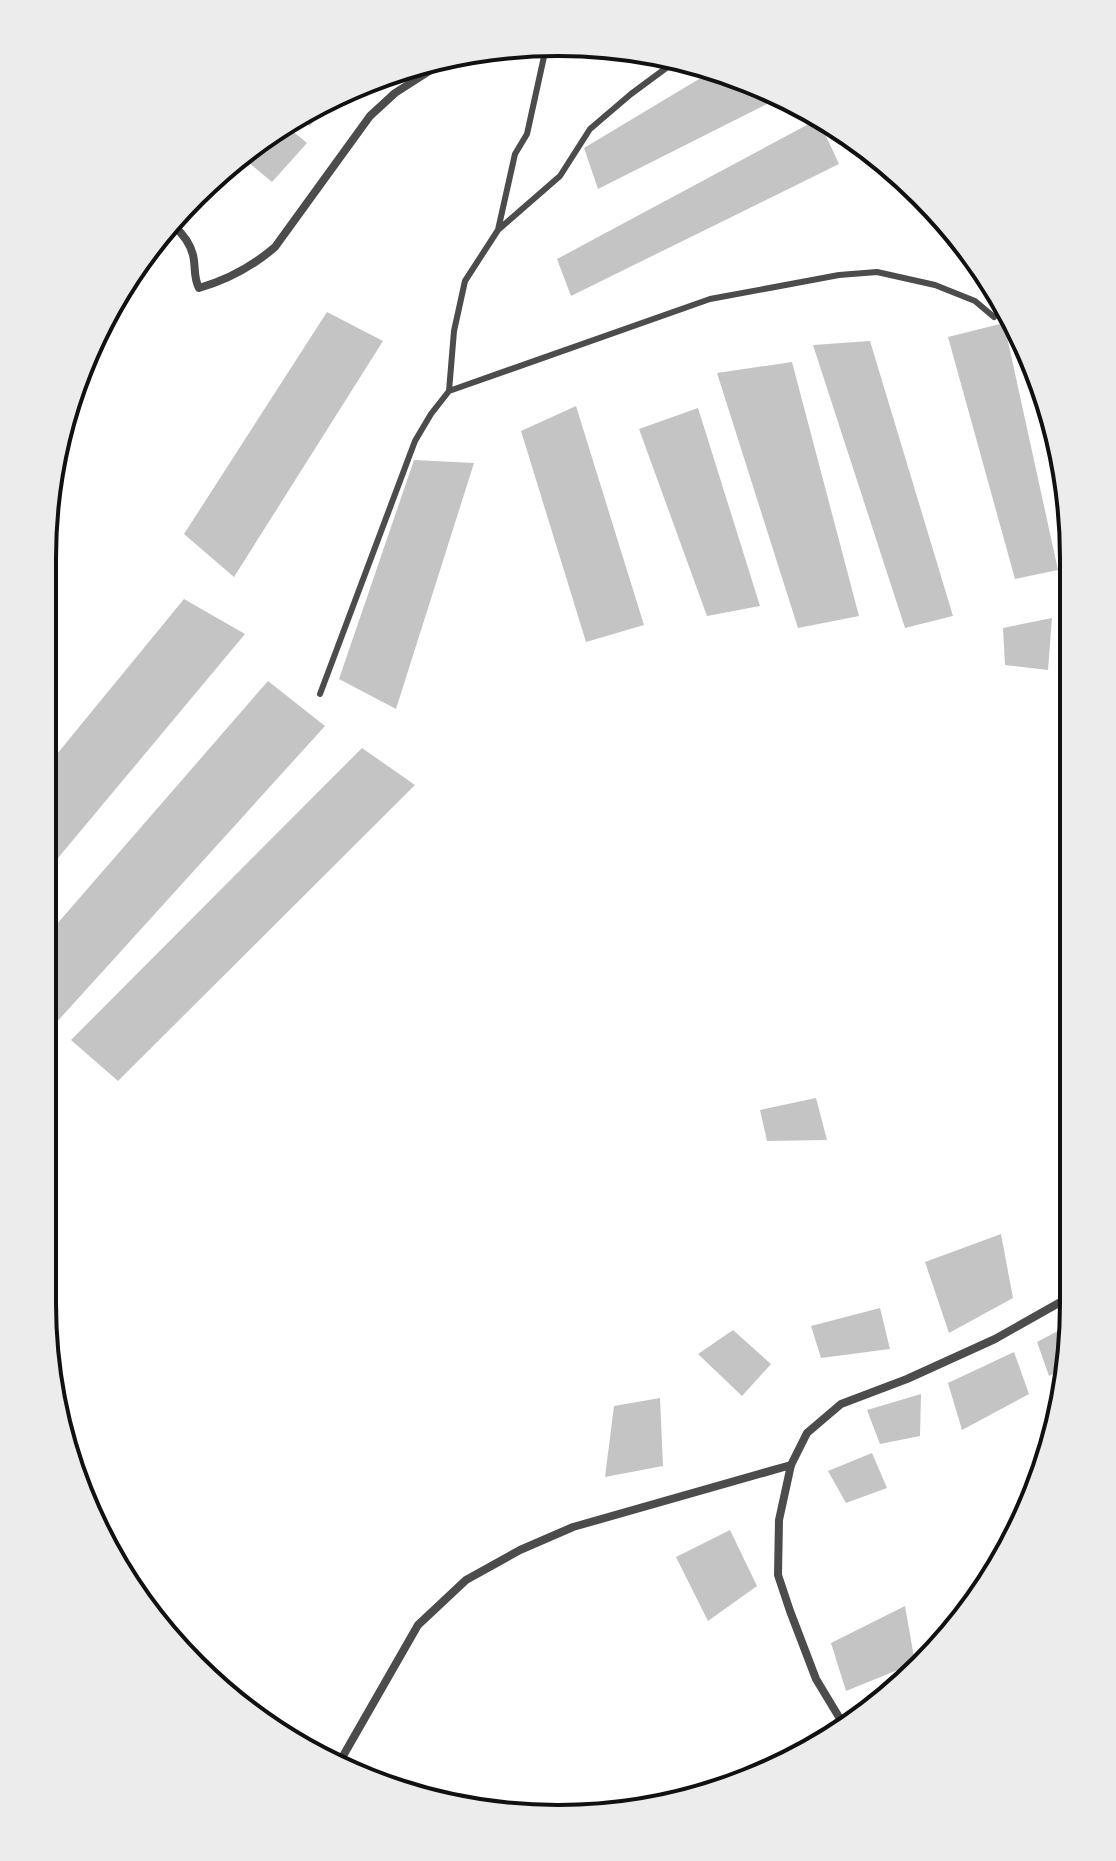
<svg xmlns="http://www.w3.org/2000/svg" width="1116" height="1861" font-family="'Fira Sans Condensed',sans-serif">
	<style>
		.building { fill: #c4c4c4 }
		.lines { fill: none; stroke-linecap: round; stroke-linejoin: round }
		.service { stroke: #4c4c4c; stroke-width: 6 }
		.minor { stroke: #4c4c4c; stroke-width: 8 }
		.rim { fill: none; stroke: #111; stroke-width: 4 }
	</style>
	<rect width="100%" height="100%" fill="#fff"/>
	<path class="building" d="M709 73 775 100 598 189 584 148Z
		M325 107 310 126 298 118 316 110Z
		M818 119 839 164 571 296 557 259Z
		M284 124 307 143 272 182 248 162 275 127Z
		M327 312 383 341 234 577 184 534Z
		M1004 323 1058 570 1015 579 948 337Z
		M870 341 953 616 905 628 813 345Z
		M792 362 859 616 798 628 717 373Z
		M576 406 644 625 586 642 521 431Z
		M698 408 760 606 707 616 639 429Z
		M414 460 474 463 396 709 339 679Z
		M184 599 245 634 43 876V771Z
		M1052 618 1048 670 1005 665 1003 628Z
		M268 681 325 726 55 1024 42 1017 43 940Z
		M362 748 415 785 118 1081 71 1040Z
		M816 1098 827 1140 767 1141 760 1110Z
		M1001 1234 1013 1298 949 1333 925 1262Z
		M880 1308 890 1349 821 1358 811 1326Z
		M1073 1323V1337L1066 1369 1049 1376 1037 1342Z
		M733 1330 771 1364 742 1396 698 1354Z
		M1014 1352 1029 1394 962 1430 948 1383Z
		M921 1394 920 1436 880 1444 867 1410Z
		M660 1398 663 1466 605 1477 614 1406Z
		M872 1453 887 1488 846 1503 828 1471Z
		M730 1530 757 1586 708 1621 676 1557Z
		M905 1606 915 1663 846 1691 831 1643Z"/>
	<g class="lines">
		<path class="service" d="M498 230 560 176 590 129 631 94 677 60
			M449 391 710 299 839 275 877 272 935 285 975 301 994 317
			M320 694 415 441 431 414 449 391 454 331 465 281 498 230 515 154 527 134 545 52"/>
		<path class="minor" d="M174 226C183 234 190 243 193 255 196 267 193 277 199 288 227 280 253 266 275 247L370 116 395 93 459 52
			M845 1727 816 1679 790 1611 778 1575 779 1520 791 1465 807 1433 841 1404 907 1379 995 1339 1073 1295
			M339 1763 418 1625 466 1580 520 1550 573 1527 791 1465"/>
	</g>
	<path d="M0 0H1116V1861H0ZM558 56H558A502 502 0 0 1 1060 558V1303A502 502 0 0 1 558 1805H558A502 502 0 0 1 56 1303V558A502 502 0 0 1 558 56Z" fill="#ececec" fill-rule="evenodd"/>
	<path class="rim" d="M558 56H558A502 502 0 0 1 1060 558V1303A502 502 0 0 1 558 1805H558A502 502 0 0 1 56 1303V558A502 502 0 0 1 558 56Z"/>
</svg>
